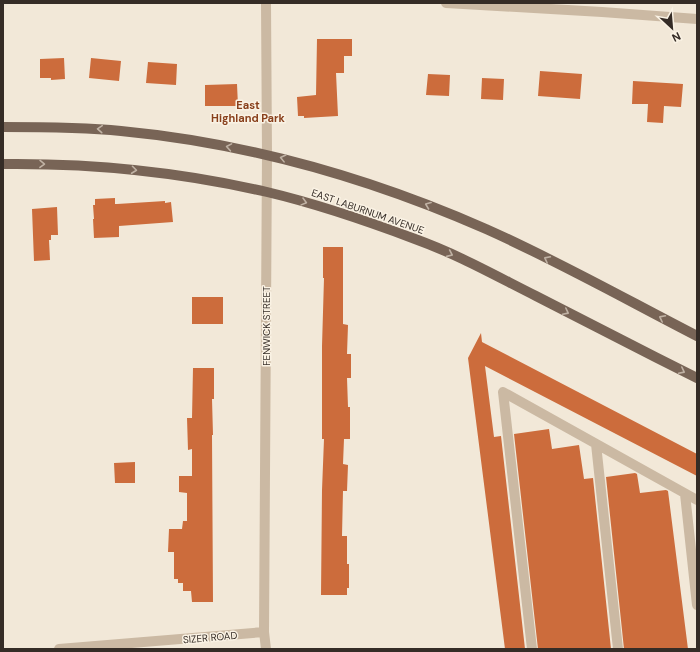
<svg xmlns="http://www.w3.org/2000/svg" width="700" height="652" font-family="'DM Sans',sans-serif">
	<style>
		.building { fill: #cc6c3c }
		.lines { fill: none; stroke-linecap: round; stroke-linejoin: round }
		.minor { stroke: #cbb9a3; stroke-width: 10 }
		.major { stroke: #786456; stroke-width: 10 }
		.oneway { stroke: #c0b2a4 }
		.labels { text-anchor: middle; stroke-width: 3; stroke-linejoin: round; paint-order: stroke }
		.street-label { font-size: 10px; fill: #352c26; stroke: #faf2e4 }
		.neighbourhood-label { font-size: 11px; font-weight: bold; fill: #883f1b; stroke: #faf2e4 }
	</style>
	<rect width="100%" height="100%" fill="#f2e8d8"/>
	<path class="building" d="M317 39H352V56H344V73H336L338 116 304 118V116H298L297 97 316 95Z
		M64 58 65 79 51 80V78H40V59Z
		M91 58 121 61 119 81 89 78Z
		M148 62 177 64 176 85 146 83Z
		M540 71 582 74 580 99 538 96Z
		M428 74 450 75 449 96 426 95Z
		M482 78 504 79 503 100 481 99Z
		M633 81 683 84 681 107 664 106 663 123 647 122 648 104H632Z
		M237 84 238 106H205V85Z
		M115 198V204H117L165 201V203L171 202 173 222 119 226V237L94 238 93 219H94L93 205H95V199Z
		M57 207 58 235H51V240H49L50 260 34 261 32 209Z
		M323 247H343V324L348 325 347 354H351V378H347L348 407H350V439H344L343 464 348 465 347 491H343L342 536H347V564H349V588H347V595H321L322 490 324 439H322V346L324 278H323Z
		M192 297H223V324H192Z
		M481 333 482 342 697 454V476L485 366 494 437 501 436 525 649H505L468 358Z
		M193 368H214V399H212L213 435H212L213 602H192L191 591H183V583H178V579H174V552H168L169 529H182L183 521H187V493L179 492V476H192V449L188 450 187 418H192Z
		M549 429 552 449 579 445 584 479 593 478 611 649H538L514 434Z
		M135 462V483H115L114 463Z
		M635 473 637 474 640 493 666 490 668 491 688 649H624L606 477Z"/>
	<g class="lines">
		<path class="minor" d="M266 3 267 154 264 632 266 649
			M446 3 602 12 697 19
			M596 444 618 649
			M685 494 697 605
			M59 649 264 632
			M532 649 503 392 697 500"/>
		<path class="major" d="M3 127C42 127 82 127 121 131 247 143 370 178 486 229 558 261 627 300 697 336
			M3 164C91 163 181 172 267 192 318 204 367 221 415 239 457 254 496 276 536 296 589 323 643 351 697 378"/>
	</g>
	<defs><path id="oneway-chevron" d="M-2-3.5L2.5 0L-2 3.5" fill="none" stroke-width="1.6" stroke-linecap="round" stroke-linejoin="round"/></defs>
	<g class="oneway">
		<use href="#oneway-chevron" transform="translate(100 129) rotate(-176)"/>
		<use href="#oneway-chevron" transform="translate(229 147) rotate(-170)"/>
		<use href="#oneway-chevron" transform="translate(283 158) rotate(-166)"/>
		<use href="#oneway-chevron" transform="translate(42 164) rotate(1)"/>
		<use href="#oneway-chevron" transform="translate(134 170) rotate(7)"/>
		<use href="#oneway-chevron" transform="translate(304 202) rotate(15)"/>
		<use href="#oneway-chevron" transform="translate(428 205) rotate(-159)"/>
		<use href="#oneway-chevron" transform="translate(450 254) rotate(24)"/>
		<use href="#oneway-chevron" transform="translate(547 259) rotate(-153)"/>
		<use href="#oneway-chevron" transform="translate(566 312) rotate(27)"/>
		<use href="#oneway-chevron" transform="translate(662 318) rotate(-153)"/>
		<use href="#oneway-chevron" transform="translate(682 371) rotate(27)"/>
	</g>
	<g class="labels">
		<g class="street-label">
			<text transform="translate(368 211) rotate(19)" y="4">EAST LABURNUM AVENUE</text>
			<text transform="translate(266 326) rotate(-90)" y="4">FENWICK STREET</text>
			<text transform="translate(210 637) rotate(-5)" y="4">SIZER ROAD</text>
		</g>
		<g class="neighbourhood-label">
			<text x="248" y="109">East<tspan x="248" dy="13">Highland Park</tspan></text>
		</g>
	</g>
	<rect width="700" height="652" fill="none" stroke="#352c26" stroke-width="8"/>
	<g transform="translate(672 28) rotate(154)" stroke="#faf2e4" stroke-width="3" paint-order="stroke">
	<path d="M0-3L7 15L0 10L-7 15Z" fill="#352c26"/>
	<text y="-6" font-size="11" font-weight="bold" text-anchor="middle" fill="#352c26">N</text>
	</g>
</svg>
